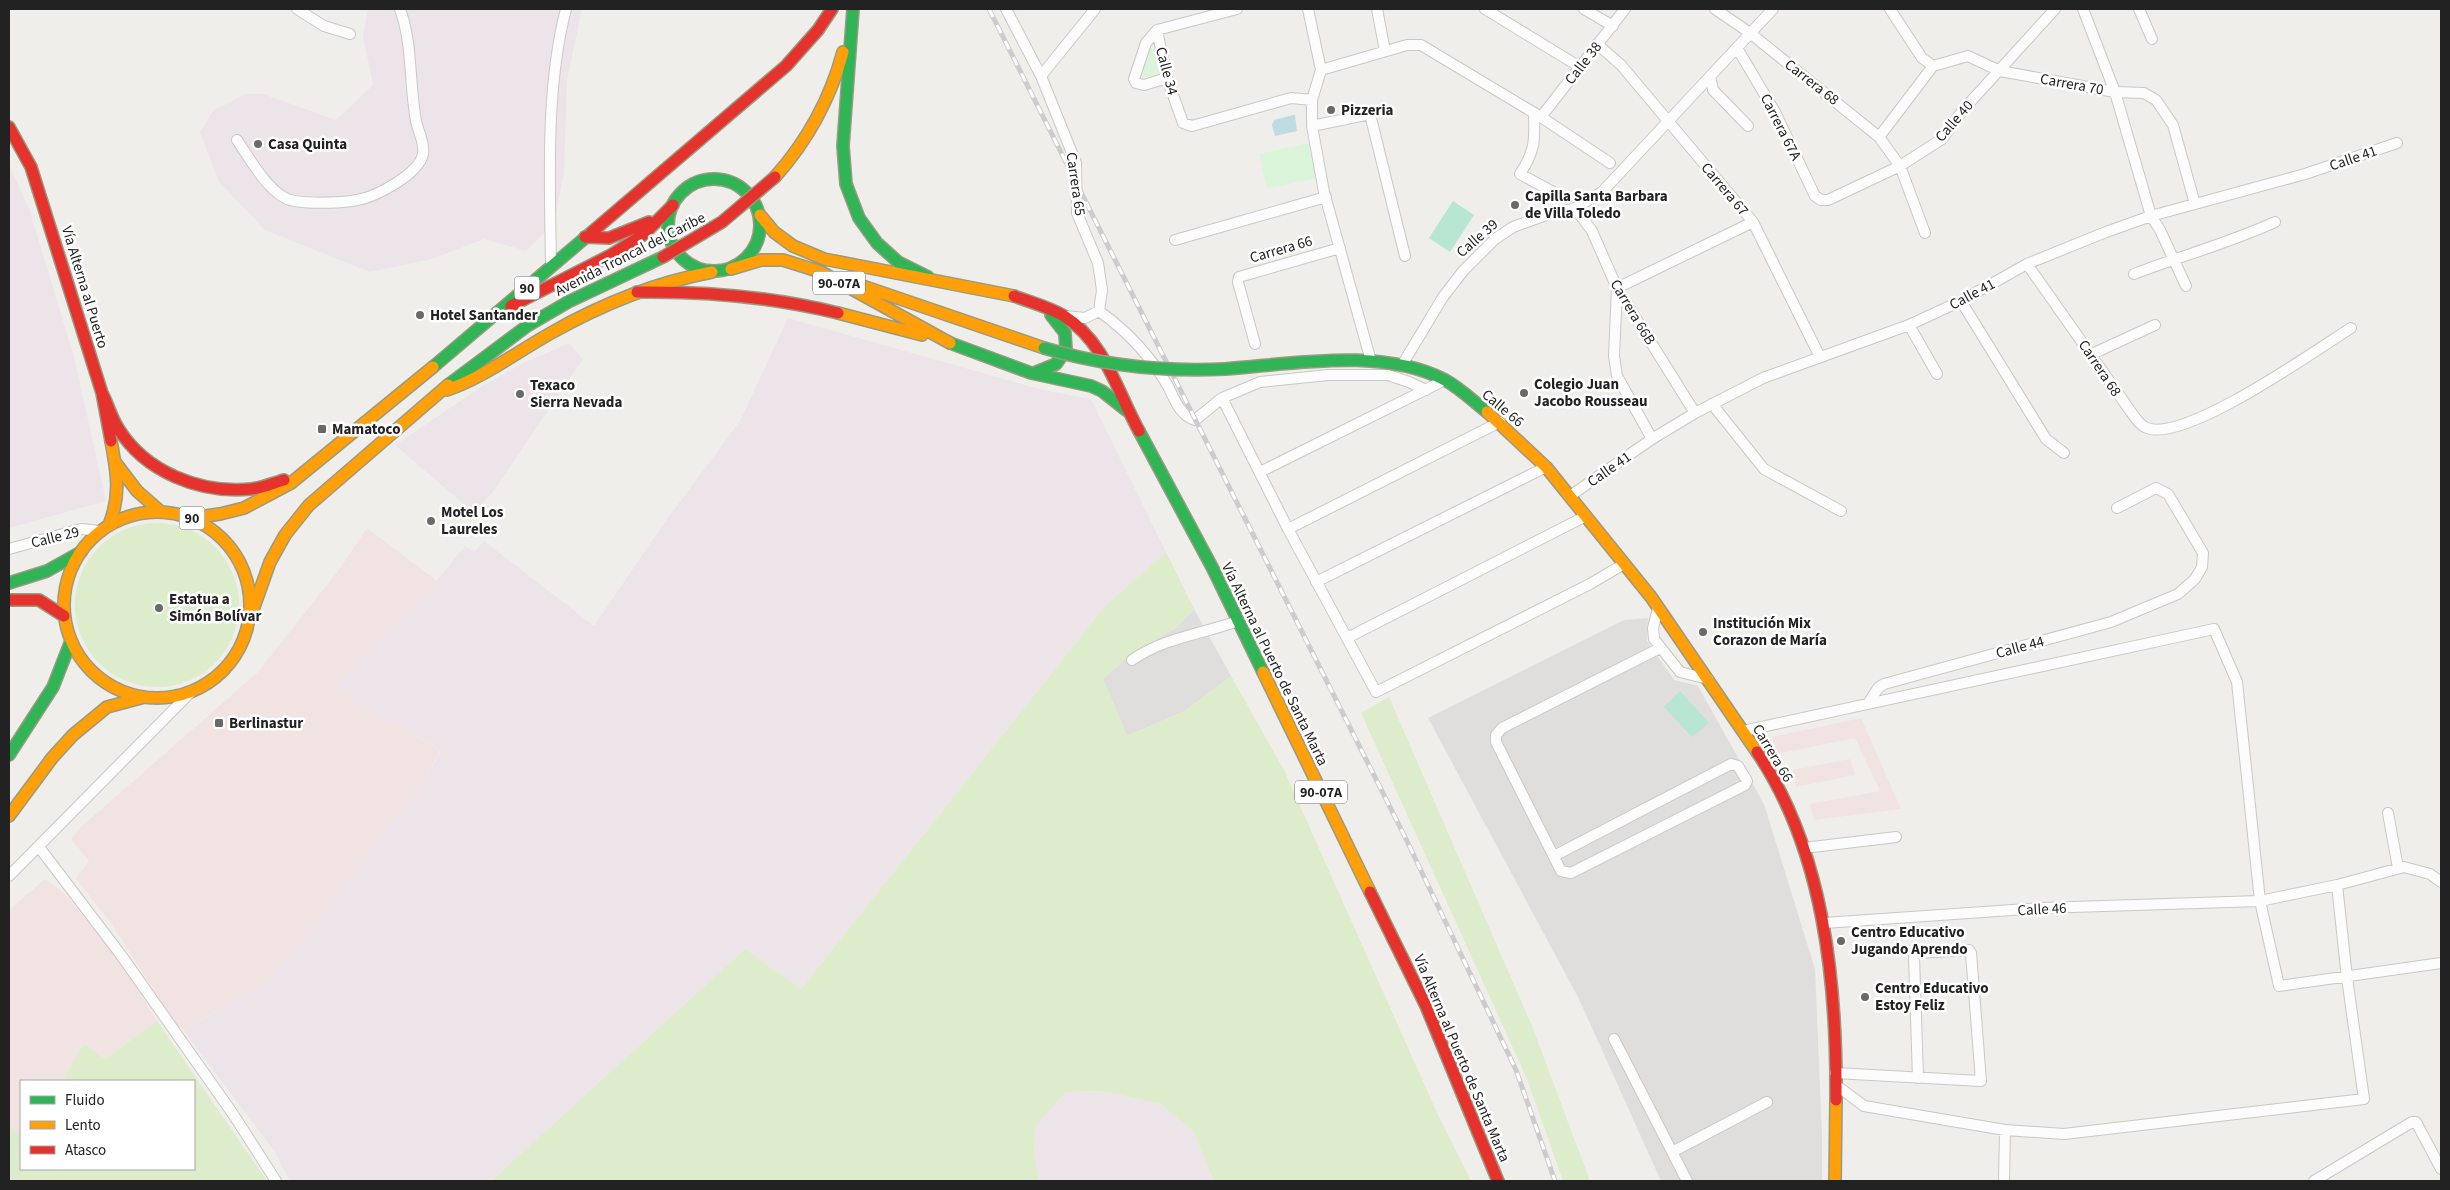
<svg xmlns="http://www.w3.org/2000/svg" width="2450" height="1190" font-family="'Source Sans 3',sans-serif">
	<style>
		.residential { fill: #dfdedc }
		.commercial { fill: #f1e3e1 }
		.industrial { fill: #ede4e9 }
		.grass { fill: #ddeccb }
		.park { fill: #daf5da }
		.pitch { fill: #b7e6d2 }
		.water { fill: #bfdbe3 }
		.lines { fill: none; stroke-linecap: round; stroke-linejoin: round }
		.street-casing { stroke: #c9c8c7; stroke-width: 12 }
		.fast-casing { stroke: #999a82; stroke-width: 14 }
		.slow-casing { stroke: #999a82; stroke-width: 14 }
		.jam-casing { stroke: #999a82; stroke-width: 14 }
		.street { stroke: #fdfcfc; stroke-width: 10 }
		.fast { stroke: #30b455; stroke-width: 11 }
		.slow { stroke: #ff9f0a; stroke-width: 11 }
		.jam { stroke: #e5322d; stroke-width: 11 }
		.rail-casing { stroke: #ccc; stroke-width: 5 }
		.rail { stroke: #fff; stroke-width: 3; stroke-dasharray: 9; stroke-linecap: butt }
		.fast-bridge-casing { stroke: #999a82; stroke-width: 14; stroke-linecap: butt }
		.jam-bridge-casing { stroke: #999a82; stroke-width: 14; stroke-linecap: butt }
		.fast-bridge { stroke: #30b455; stroke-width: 11 }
		.jam-bridge { stroke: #e5322d; stroke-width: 11 }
		.poi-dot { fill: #6a6968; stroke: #fff; stroke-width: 2 }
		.labels { text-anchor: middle; stroke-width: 5; stroke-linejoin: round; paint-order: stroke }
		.shield { fill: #fff; stroke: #646464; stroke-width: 1 }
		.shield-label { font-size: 14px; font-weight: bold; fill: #222 }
		.street-label { font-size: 15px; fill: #222; stroke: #fff }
		.poi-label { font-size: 15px; font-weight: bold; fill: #222; stroke: #fff; text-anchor: start }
	</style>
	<rect width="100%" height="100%" fill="#f0eeeb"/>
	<path class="residential" d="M1194 609 1231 676 1185 711 1127 736 1103 679 1133 652 1174 629Z
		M1648 618 1647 641 1674 680 1698 686 1764 804 1815 969 1822 1134V1181H1661L1579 999 1428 718 1624 620Z"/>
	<path class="commercial" d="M367 528 437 581 354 706 404 727 440 751 421 786 273 977 185 1030 178 1026 161 1002 112 924 76 879 89 861 71 839 82 826 257 673 338 571Z
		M1861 718 1901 809 1814 820 1810 804 1880 791 1855 738 1777 754 1772 737Z
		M1850 759 1855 775 1796 787 1793 770Z
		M45 879 64 893 122 963 157 1021 105 1059 86 1043 65 1076 72 1081H21V1135L12 1129 9 1134V910Z"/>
	<path class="industrial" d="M368 9H582L567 80 564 173 554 223 526 251 484 239 432 259 370 272 265 230 219 182 200 132 213 111 245 94H263L336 120 373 85 363 36Z
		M9 165 29 208 74 357 106 501 9 528Z
		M788 318 1039 389 1091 399 1166 552 1105 606 801 989 745 949 491 1181H290L274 1151 184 1031 273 977 421 786 441 751 404 727 354 706 340 683 434 584 465 546 474 552 484 541 594 626 662 526 740 421Z
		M569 343 583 359 492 493 474 513 395 445 484 385 521 364Z
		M1105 1091 1160 1104 1193 1131 1214 1181H1039L1034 1149 1036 1124 1066 1092Z"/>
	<path class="grass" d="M75 605a82 82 0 1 1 164 0a82 82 0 1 1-164 0Z
		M1166 552 1194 609 1174 629 1133 652 1103 679 1127 736 1185 711 1231 676 1284 770 1438 1115 1471 1181H1214L1193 1131 1160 1104 1105 1091 1066 1092 1036 1125 1034 1149 1039 1181H491L745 949 801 989 1105 606Z
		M1389 697 1532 1026 1590 1181H1563L1527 1079 1361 713Z
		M157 1021 267 1181H9V1134L12 1129 21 1135V1169H194V1081H72L65 1076 85 1043 105 1059Z"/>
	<path class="park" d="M1154 48 1159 75 1138 78 1148 50Z
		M1308 143 1316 178 1267 189 1259 154Z"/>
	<path class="pitch" d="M1453 201 1474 215 1450 252 1429 238Z
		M1680 691 1709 723 1692 737 1664 707Z"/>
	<path class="water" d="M1293 115H1295L1297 131 1275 136 1272 125 1274 120Z"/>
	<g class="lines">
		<g class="street-casing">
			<path id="street" d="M297 9 324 26 350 34
				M1006 9 1041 76 1076 163 1077 213 1098 263 1102 290 1099 311C1127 331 1152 358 1169 388 1175 401 1181 416 1195 420L1222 398 1260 382 1328 375H1388L1409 382 1426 390
				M1308 9 1321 70 1312 100V126L1324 192 1371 361
				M1377 9 1385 51
				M1485 9 1580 67
				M1584 9 1613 26
				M1715 9 1750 33 1879 137 1900 166 1925 233
				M1890 9 1922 58 1933 66 1968 56 2000 71 2115 92 2144 93 2156 100 2173 125 2195 204
				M2083 9 2115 92 2151 216 2160 230 2186 286
				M2139 9 2152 39
				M1157 30 1167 78 1183 123 1192 126 1291 98 1312 100
				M1157 30 1146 43 1134 79 1136 83 1144 85 1167 78
				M1157 30 1237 9
				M1597 44 1621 65 1753 222 1820 357
				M1737 48 1775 112 1815 196 1821 200H1828L1900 166 1942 139 1963 110 2055 9
				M1321 70 1407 45H1421L1541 117 1610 163
				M1041 76 1095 9
				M1710 76 1713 90 1748 126
				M1534 113C1535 141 1535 151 1520 174L1555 193
				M1541 117 1625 9
				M1312 126 1370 114 1405 256
				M1879 137 1933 66
				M237 140C250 159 265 187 285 198 298 205 342 203 357 200 376 197 419 174 423 154 425 143 418 131 416 121 409 83 413 45 400 9
				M1575 208 1592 231 1617 288 1695 413
				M1175 240 1326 197
				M2027 264 2129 409C2134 416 2139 425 2147 428 2185 443 2316 350 2351 328
				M551 267C550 185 545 89 566 9
				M2134 274C2181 256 2229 243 2275 222
				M1961 301 2046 439 2064 453
				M1065 316 1085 318 1099 311
				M1909 325 1937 374
				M1255 344 1238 282 1239 277 1340 248
				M2092 354 2155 325
				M1402 365 1443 297 1463 271 1495 239 1513 227 1549 214 1575 208 1602 192 1773 9
				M1222 398 1288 529 1376 692 1590 584 1624 564
				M1712 404 1764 469 1841 511
				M1652 439 1617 376 1614 356 1617 288 1753 222
				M1260 472 1445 380
				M1570 496 1652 439 1695 413 1763 378 1909 325 1961 301 2027 264 2106 232 2151 216 2305 174 2397 143
				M1288 529 1500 422
				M9 549 81 529 101 531
				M1316 582 1546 467
				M1658 608 1653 628 1654 639 1680 672 1708 679
				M1347 638 1584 517
				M1132 660C1163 638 1202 634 1238 621
				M1868 704 1878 688 1884 684 2111 622 2178 594 2195 579 2202 567 2203 553 2168 494 2156 488 2117 508
				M1743 731 2214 629 2237 682 2260 901 2279 986 2441 963
				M2388 813 2398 868
				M39 847 121 955 233 1114 276 1181
				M1804 848 1896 837
				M1554 856 1731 764 1738 766 1747 781 1745 785 1571 873 1561 871 1496 742V735L1502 728 1660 648
				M9 876 190 693
				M1824 923 2041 908 2260 901 2337 885 2404 867 2430 874 2441 882
				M1614 1039 1687 1181
				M1835 1073 1981 1081 1971 953 1969 950 1918 953 1914 956 1918 1078
				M1836 1085 1864 1106 2005 1130 2064 1134 2364 1099 2347 978 2337 885
				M1672 1152 1767 1102
				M2004 1181 2005 1130
				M2314 1181 2412 1122H2416L2441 1169"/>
		</g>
		<g class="fast-casing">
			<path id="fast" d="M853 9 843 146 846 184 859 218 877 243 898 262 928 277
				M668 225a46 46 0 1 1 92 0a46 46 0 1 1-92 0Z
				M950 343 1031 373 1091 386 1102 391 1126 410
				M433 367 592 232
				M1225 369C1294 364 1381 347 1445 380 1460 388 1474 402 1487 412
				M1034 373 1056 364 1066 350 1065 333 1051 315
				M448 385 527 326 568 302 663 257
				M1139 431 1213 569 1263 672
				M9 583 47 571 81 552
				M9 755 53 687 71 641"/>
		</g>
		<g class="slow-casing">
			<path id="slow" d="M775 177C808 140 830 100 843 52
				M760 215 774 232 793 246 824 259 1014 296
				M731 269 761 260H783L821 272 950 343
				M845 280 1044 348
				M838 313 922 335
				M447 390C484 377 517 352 551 333 602 304 654 283 712 272
				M1487 412 1546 467 1651 597 1757 752
				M115 462 137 491 161 512
				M64 605a93 93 0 1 1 186 0a93 93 0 1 1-186 0Z
				M191 518 220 514 244 508 291 483 433 367
				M109 525C121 495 117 473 111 441
				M254 607 270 562 285 535 309 505 448 385
				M1263 672 1370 892
				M9 816 52 758 73 735 107 707 141 698
				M1835 1181 1836 1100"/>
		</g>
		<g class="jam-casing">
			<path id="jam" d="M9 127 31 167 102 393 111 441
				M592 232 786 66 818 30 832 9
				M585 237 609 238 649 222
				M637 292C705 291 772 297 838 313
				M1014 296C1030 302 1049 307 1064 316 1105 342 1117 391 1139 431
				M511 306 611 255 643 235 673 205
				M102 393C108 404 111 417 118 428 145 472 200 494 251 489 262 488 273 483 284 480
				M9 600H39L64 616
				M1757 752C1824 851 1837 982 1836 1100
				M1370 892 1426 1006 1498 1181"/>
		</g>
		<use href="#street" class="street"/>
		<use href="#fast" class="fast"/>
		<use href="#slow" class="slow"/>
		<use href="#jam" class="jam"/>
		<g class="rail-casing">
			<path id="rail" d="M989 9 1406 839 1516 1070 1555 1181"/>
		</g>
		<use href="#rail" class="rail"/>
		<g class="fast-bridge-casing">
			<path id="fast-bridge" d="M1044 348C1104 366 1162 372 1225 369"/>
		</g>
		<g class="jam-bridge-casing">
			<path id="jam-bridge" d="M663 257 722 222 775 177"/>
		</g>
		<use href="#fast-bridge" class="fast-bridge"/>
		<use href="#jam-bridge" class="jam-bridge"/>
	</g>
	<g class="poi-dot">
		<circle cx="1331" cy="110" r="5"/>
		<circle cx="258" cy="144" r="5"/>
		<circle cx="1515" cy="205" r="5"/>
		<circle cx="420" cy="315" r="5"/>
		<circle cx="1524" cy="393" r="5"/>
		<circle cx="520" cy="394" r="5"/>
		<rect x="317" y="424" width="10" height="10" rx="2.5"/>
		<circle cx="431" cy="521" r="5"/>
		<circle cx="159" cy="608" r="5"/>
		<circle cx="1703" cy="632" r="5"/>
		<rect x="214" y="718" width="10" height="10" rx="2.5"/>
		<circle cx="1841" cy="941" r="5"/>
		<circle cx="1865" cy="997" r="5"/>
	</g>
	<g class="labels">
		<g class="shield">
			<rect x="813" y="271.5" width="52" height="23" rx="4"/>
			<rect x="514.5" y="276.5" width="25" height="23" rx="4"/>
			<rect x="179.5" y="506.5" width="25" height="23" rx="4"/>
			<rect x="1295" y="780.5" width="52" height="23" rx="4"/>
		</g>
		<g class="shield-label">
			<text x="839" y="288">90-07A</text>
			<text x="527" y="293">90</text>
			<text x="192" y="523">90</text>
			<text x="1321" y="797">90-07A</text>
		</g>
		<g class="street-label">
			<text transform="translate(1583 63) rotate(-52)" y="5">Calle 38</text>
			<text transform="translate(1167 71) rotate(75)" y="5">Calle 34</text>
			<text transform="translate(1812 82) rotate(38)" y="5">Carrera 68</text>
			<text transform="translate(2072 84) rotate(10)" y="5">Carrera 70</text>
			<text transform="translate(1954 121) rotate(-49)" y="5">Calle 40</text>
			<text transform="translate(1781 127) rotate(63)" y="5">Carrera 67A</text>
			<text transform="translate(2353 158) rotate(-19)" y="5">Calle 41</text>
			<text transform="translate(1076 184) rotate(82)" y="5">Carrera 65</text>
			<text transform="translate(1725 189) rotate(50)" y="5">Carrera 67</text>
			<text transform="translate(1477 238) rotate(-41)" y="5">Calle 39</text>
			<text transform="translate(1281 249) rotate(-16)" y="5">Carrera 66</text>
			<text transform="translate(630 254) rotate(-27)" y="5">Avenida Troncal del Caribe</text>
			<text transform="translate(85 287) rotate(73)" y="5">Vía Alterna al Puerto</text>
			<text transform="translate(1972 294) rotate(-28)" y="5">Calle 41</text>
			<text transform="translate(1633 312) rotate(59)" y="5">Carrera 66B</text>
			<text transform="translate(2100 368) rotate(56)" y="5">Carrera 68</text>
			<text transform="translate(1503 408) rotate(40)" y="5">Calle 66</text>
			<text transform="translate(1609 469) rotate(-35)" y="5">Calle 41</text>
			<text transform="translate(55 537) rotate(-14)" y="5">Calle 29</text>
			<text transform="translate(2020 647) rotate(-15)" y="5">Calle 44</text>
			<text transform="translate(1275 664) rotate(64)" y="5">Vía Alterna al Puerto de Santa Marta</text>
			<text transform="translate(1773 753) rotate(59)" y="5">Carrera 66</text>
			<text transform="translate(2042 909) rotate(-3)" y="5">Calle 46</text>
			<text transform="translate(1462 1058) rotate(67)" y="5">Vía Alterna al Puerto de Santa Marta</text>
		</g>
		<g class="poi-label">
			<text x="1341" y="115">Pizzeria</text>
			<text x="268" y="149">Casa Quinta</text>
			<text x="1525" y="201">Capilla Santa Barbara<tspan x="1525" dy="17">de Villa Toledo</tspan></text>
			<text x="430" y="320">Hotel Santander</text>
			<text x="1534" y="389">Colegio Juan<tspan x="1534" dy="17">Jacobo Rousseau</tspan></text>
			<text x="530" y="390">Texaco<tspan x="530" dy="17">Sierra Nevada</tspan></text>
			<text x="332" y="434">Mamatoco</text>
			<text x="441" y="517">Motel Los<tspan x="441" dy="17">Laureles</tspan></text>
			<text x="169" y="604">Estatua a<tspan x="169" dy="17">Simón Bolívar</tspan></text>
			<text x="1713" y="628">Institución Mix<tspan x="1713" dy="17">Corazon de María</tspan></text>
			<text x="229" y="728">Berlinastur</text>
			<text x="1851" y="937">Centro Educativo<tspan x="1851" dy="17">Jugando Aprendo</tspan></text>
			<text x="1875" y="993">Centro Educativo<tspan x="1875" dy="17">Estoy Feliz</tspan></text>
		</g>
	</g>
	<rect width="2450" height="1190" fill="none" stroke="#222222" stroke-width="20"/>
	<rect x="20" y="1080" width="175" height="90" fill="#ffffff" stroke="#a7a7a7"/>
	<rect x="30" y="1096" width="25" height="8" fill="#30b455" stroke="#a7a7a7"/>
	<text x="65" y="1105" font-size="15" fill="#222222">Fluido</text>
	<rect x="30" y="1121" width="25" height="8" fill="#ff9f0a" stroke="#a7a7a7"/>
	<text x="65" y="1130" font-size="15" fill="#222222">Lento</text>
	<rect x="30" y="1146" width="25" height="8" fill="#e5322d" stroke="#a7a7a7"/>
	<text x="65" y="1155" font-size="15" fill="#222222">Atasco</text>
</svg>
